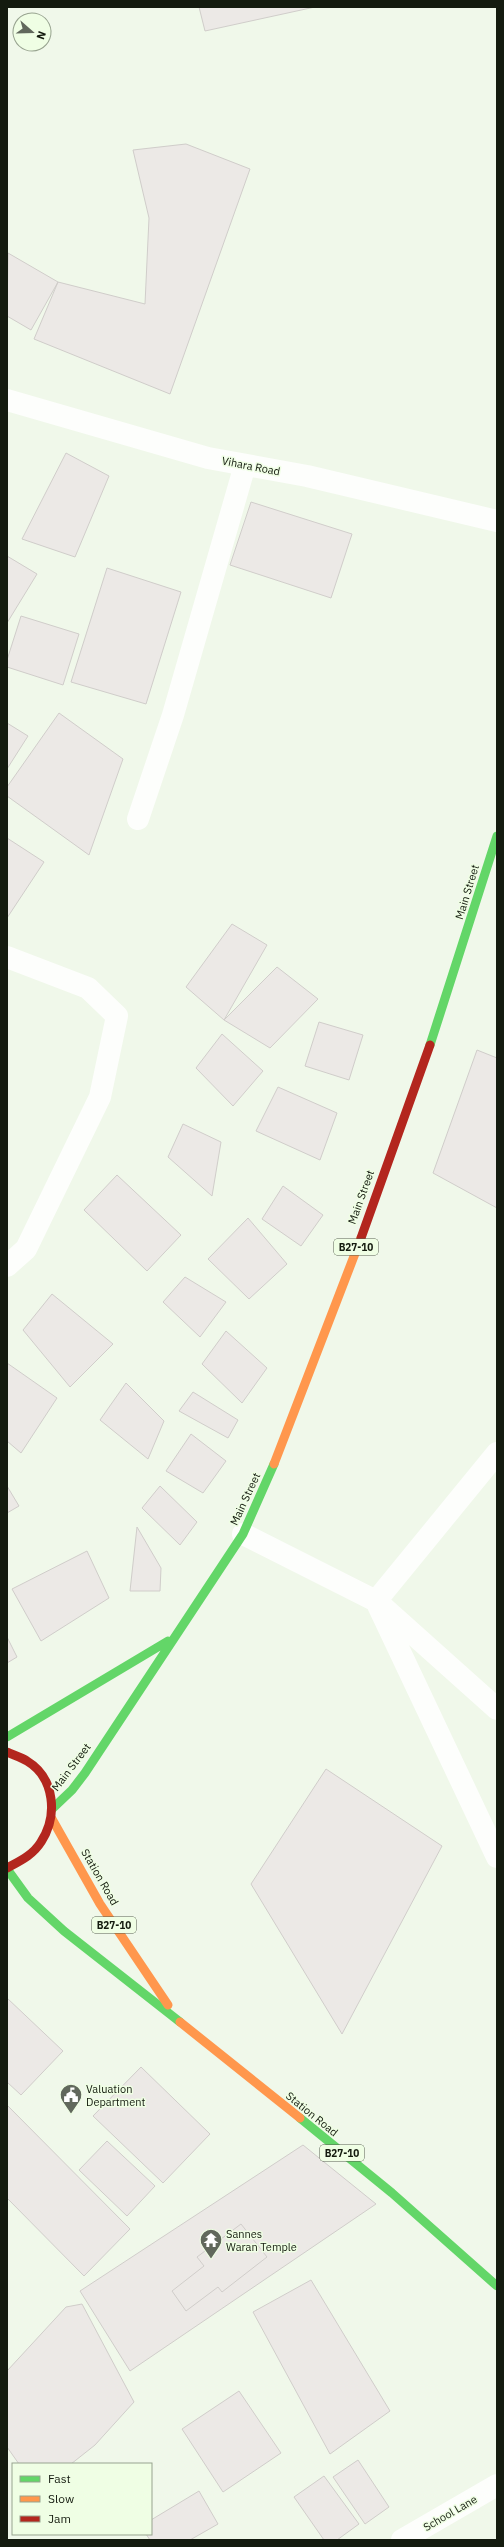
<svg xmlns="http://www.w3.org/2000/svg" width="504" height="2547" font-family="'IBM Plex Sans',sans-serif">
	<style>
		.building { fill: #ece9e6; stroke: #d0cdca }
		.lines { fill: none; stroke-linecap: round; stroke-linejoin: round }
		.lane { stroke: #fdfefc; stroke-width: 22 }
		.street { stroke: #fdfefc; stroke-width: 22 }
		.fast { stroke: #63d668; stroke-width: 9 }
		.slow { stroke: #ff974d; stroke-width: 9 }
		.jam { stroke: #b3261e; stroke-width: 9 }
		.labels { text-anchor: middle; stroke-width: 3; stroke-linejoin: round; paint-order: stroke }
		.shield { fill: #effee4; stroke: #565f4f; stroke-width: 1 }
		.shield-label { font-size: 10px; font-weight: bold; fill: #141b0f }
		.street-label { font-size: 11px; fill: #141b0f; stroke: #effee4 }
		.poi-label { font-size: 11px; fill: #141b0f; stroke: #effee4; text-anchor: start }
	</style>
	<rect width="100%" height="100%" fill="#f0f8ea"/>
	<path class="building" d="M199 7H315L205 31Z
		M186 144 250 169 170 394 34 339 58 282 145 304 149 218 133 150Z
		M8 253 58 282 31 330 7 316Z
		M66 453 109 476 75 557 22 539Z
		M251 502 352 534 331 598 230 565Z
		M7 556 37 574 7 623Z
		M107 568 181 592 146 704 71 682Z
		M21 616 79 634 63 685 7 667V660Z
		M59 713 123 759 89 855 7 796V787Z
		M7 723 28 736 7 769Z
		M7 838 44 862 7 918Z
		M232 924 267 945 224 1020 186 987Z
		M277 967 318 999 270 1048 224 1020Z
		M319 1022 363 1035 349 1080 305 1066Z
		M222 1034 263 1071 233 1106 196 1068Z
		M477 1050 497 1058V1208L433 1173Z
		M278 1087 337 1113 320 1160 256 1131Z
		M183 1124 221 1142 212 1196 168 1157Z
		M117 1175 181 1235 147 1271 84 1210Z
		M283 1186 323 1215 301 1246 262 1219Z
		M248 1218 287 1264 249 1299 208 1259Z
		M185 1277 226 1302 200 1337 163 1302Z
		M52 1294 113 1344 70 1387 23 1330Z
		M226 1331 267 1368 242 1403 202 1364Z
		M7 1363 57 1398 21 1453 7 1441Z
		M126 1383 164 1421 148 1459 100 1420Z
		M193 1392 238 1420 228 1438 179 1411Z
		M191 1434 226 1461 203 1493 166 1471Z
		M7 1486 19 1506 7 1513Z
		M160 1486 197 1522 180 1545 142 1508Z
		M137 1527 161 1568 160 1591H130Z
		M87 1551 109 1598 41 1641 12 1589Z
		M7 1637 17 1657 7 1663Z
		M326 1769 442 1846 342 2034 251 1884Z
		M7 1998 63 2051 21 2095 7 2082Z
		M141 2067 210 2134 163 2183 93 2116Z
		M7 2105 130 2229 84 2276 7 2198Z
		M107 2141 155 2186 127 2216 79 2170Z
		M303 2145 376 2204 130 2371 80 2291Z
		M241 2224 267 2257 222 2292 218 2287 186 2311 172 2291 204 2266 197 2257Z
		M311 2280 390 2411 330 2454 253 2312Z
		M82 2304 134 2402 95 2445 71 2464H19L7 2447V2371L66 2307Z
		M239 2391 281 2453 223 2492 182 2429Z
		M358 2460 389 2507 365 2524 333 2477Z
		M324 2476 359 2524 337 2540H324L294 2497Z
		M199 2491 218 2524 190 2540H150L146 2534H151V2520Z"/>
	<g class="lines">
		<path class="lane" d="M7 957 88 988 117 1016 100 1097 26 1249 7 1266"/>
		<path class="street" d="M7 400 208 458 307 476 497 521
			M138 819 173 715 245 465
			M243 1534 376 1601 497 1453
			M376 1601 497 1857
			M383 1607 497 1709
			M402 2540 497 2485"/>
		<path class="fast" d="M430 1045 497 836
			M7 1737 168 1641
			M52 1809 72 1790 85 1773 243 1534 274 1464
			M7 1869 28 1898 64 1931 180 2022
			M300 2118 392 2193 497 2286"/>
		<path class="slow" d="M274 1464 361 1238
			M52 1819 100 1904 168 2005
			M180 2022 300 2118"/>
		<path class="jam" d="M361 1238 430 1045
			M7 1752C13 1755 21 1757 27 1761 55 1778 58 1816 41 1842 33 1855 20 1861 7 1868"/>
	</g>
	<defs>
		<g id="civic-pin" transform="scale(1.15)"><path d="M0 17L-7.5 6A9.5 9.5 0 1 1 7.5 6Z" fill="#61685c" stroke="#effee4"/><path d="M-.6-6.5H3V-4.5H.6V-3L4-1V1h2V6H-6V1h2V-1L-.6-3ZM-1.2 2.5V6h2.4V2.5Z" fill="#fff"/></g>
		<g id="temple-pin" transform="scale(1.15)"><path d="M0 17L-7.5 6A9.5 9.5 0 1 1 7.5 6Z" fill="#61685c" stroke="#effee4"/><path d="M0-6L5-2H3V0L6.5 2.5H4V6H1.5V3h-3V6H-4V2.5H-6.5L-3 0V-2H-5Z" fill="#fff"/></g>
	</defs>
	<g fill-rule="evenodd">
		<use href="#civic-pin" x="71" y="2095"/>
		<use href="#temple-pin" x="211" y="2240"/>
	</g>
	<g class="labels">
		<g class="shield">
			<rect x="334" y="1239" width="44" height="16" rx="3"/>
			<rect x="92" y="1917" width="44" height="16" rx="3"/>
			<rect x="320" y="2145" width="44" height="16" rx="3"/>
		</g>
		<g class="shield-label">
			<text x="356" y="1251">B27-10</text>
			<text x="114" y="1929">B27-10</text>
			<text x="342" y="2157">B27-10</text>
		</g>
		<g class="street-label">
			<text transform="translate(251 466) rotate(11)" y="4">Vihara Road</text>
			<text transform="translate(467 892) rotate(-73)" y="4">Main Street</text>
			<text transform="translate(361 1197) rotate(-70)" y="4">Main Street</text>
			<text transform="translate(245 1499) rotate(-65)" y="4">Main Street</text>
			<text transform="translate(71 1767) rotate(-53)" y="4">Main Street</text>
			<text transform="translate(100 1877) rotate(60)" y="4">Station Road</text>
			<text transform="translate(312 2114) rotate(39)" y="4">Station Road</text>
			<text transform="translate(450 2513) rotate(-30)" y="4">School Lane</text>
		</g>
		<g class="poi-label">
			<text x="86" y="2093">Valuation<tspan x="86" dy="13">Department</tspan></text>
			<text x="226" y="2238">Sannes<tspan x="226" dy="13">Waran Temple</tspan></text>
		</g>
	</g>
	<rect width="504" height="2547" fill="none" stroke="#141b0f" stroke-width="16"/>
	<rect x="12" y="2463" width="140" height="72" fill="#effee4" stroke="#97a38f"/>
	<rect x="20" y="2476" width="20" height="6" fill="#63d668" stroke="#97a38f"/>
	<text x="48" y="2483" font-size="12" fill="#141b0f">Fast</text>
	<rect x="20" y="2496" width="20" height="6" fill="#ff974d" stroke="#97a38f"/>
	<text x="48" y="2503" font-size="12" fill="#141b0f">Slow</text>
	<rect x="20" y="2516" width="20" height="6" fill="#b3261e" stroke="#97a38f"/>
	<text x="48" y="2523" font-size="12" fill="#141b0f">Jam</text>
	<g transform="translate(32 32) rotate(110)"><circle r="19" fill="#effee4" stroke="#97a38f"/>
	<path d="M0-3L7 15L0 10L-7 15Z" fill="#61685c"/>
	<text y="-6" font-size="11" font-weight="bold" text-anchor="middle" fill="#141b0f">N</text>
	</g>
</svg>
